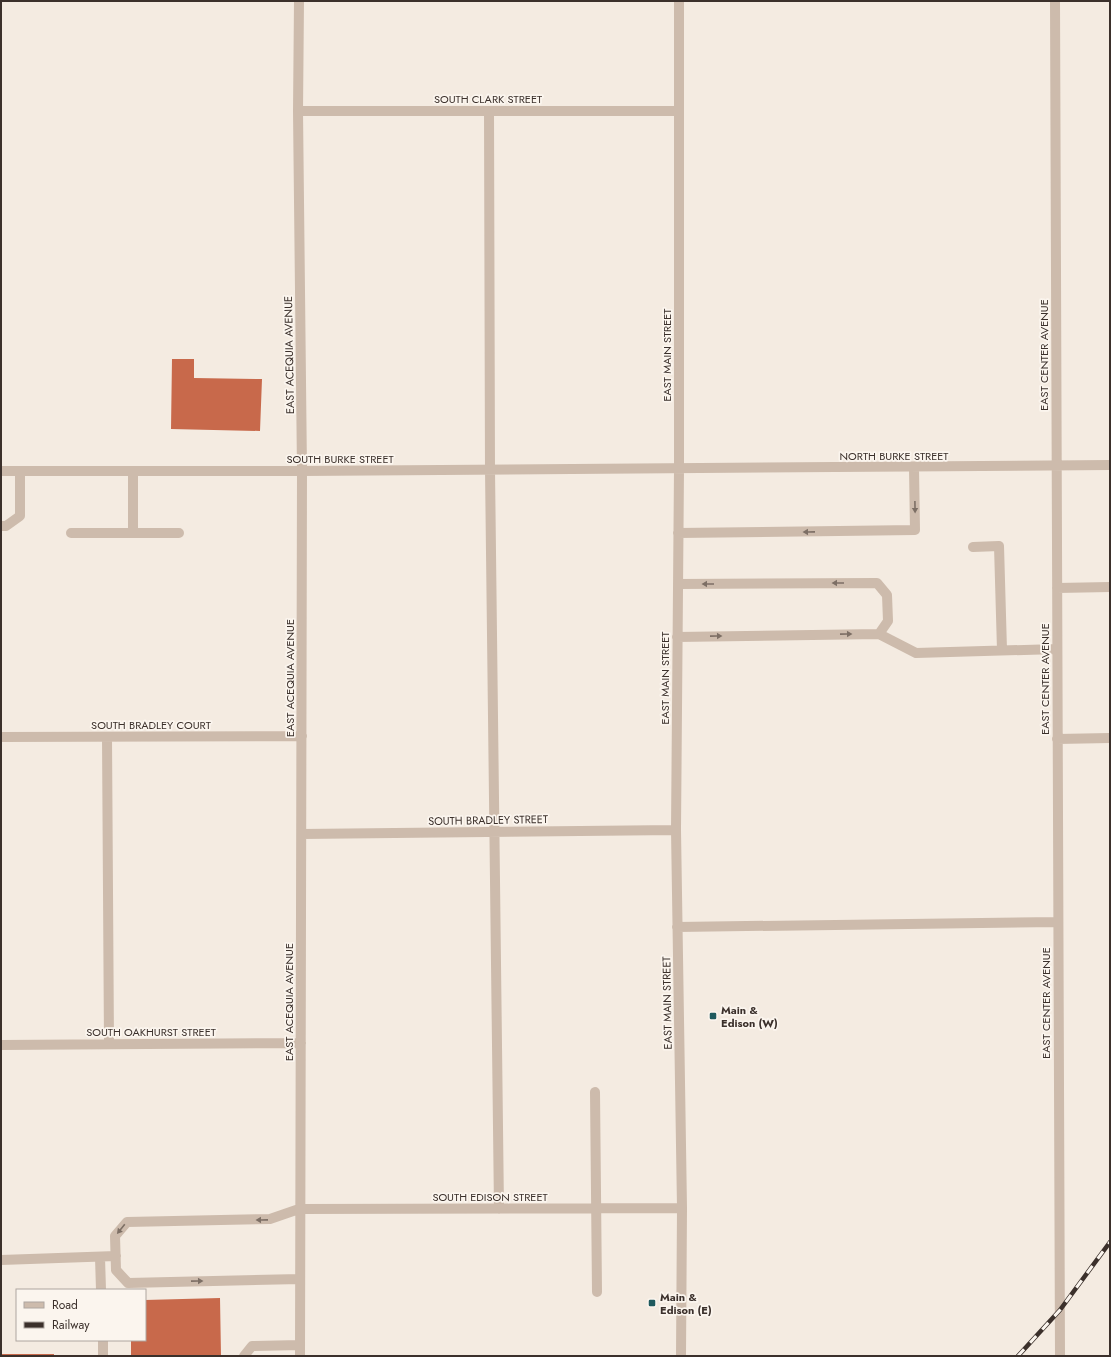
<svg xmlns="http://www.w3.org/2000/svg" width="1111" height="1357" font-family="Jost,sans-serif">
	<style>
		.building { fill: #c8694b }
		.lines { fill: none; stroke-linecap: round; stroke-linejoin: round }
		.minor { stroke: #cdbbac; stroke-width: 10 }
		.rail-casing { stroke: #3b302b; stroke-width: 4.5 }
		.rail { stroke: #fbf5ee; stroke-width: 3; stroke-dasharray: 9; stroke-linecap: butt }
		.oneway { fill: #7d6f65 }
		.poi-dot { fill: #1f5a5e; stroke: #fbf5ee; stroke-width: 1.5 }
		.labels { text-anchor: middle; stroke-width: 3.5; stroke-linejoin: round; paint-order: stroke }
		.street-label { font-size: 11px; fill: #3b302b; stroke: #fbf5ee }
		.poi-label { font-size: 11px; font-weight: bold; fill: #3b302b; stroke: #fbf5ee; text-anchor: start }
	</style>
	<rect width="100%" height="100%" fill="#f4ebe1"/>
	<path class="building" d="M172 359H194V378L262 379 260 431 171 429Z
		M220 1298 221 1356H131V1340H145V1300Z
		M1 1354H54V1356H1Z"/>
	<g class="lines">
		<path class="minor" d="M299 1 298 111 302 471 300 1356
			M679 1V469L676 830 682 1208 681 1356
			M1055 1 1060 1356
			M298 111H679
			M489 111 490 470 499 1209
			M1 471H302L1110 465
			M133 471V533
			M1 526H6L20 516V471
			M71 533H179
			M678 533 915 530 914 468
			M973 547 999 546 1002 650
			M1057 588 1110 587
			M879 634 916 653 1057 649
			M677 637 879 634 888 621 887 595 877 583 678 584
			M1 737 302 736
			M107 737 109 1044
			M1057 739 1110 738
			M302 834 676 830
			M677 927 1057 922
			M1 1045 301 1043
			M595 1092 597 1292
			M100 1257 101 1290
			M1 1260 116 1256
			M300 1279 128 1283 116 1270 115 1236 127 1222 270 1219 299 1209 682 1208
			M103 1340V1356
			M244 1356 252 1346 300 1345"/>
		<g class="rail-casing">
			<path id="rail" d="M1018 1356 1060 1310 1110 1242"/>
		</g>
		<use href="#rail" class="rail"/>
	</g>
	<defs><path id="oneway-solid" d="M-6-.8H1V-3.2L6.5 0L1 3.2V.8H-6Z"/></defs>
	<g class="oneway">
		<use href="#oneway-solid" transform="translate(915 507) rotate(89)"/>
		<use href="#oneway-solid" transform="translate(809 532) rotate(179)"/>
		<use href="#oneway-solid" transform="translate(838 583) rotate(180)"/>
		<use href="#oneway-solid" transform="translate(708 584) rotate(180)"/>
		<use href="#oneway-solid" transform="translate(846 634) rotate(-1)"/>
		<use href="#oneway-solid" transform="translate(716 636) rotate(-1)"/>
		<use href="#oneway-solid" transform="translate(262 1220) rotate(179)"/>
		<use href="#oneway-solid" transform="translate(121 1229) rotate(129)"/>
		<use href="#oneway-solid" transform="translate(197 1281) rotate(-1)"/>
	</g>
	<g class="poi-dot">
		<rect x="709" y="1012" width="8" height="8" rx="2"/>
		<rect x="648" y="1299" width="8" height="8" rx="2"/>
	</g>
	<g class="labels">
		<g class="street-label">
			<text x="488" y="103">SOUTH CLARK STREET</text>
			<text transform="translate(289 355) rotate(-91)" y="4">EAST ACEQUIA AVENUE</text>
			<text transform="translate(667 355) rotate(-90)" y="4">EAST MAIN STREET</text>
			<text transform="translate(1044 355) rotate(-90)" y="4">EAST CENTER AVENUE</text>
			<text x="894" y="460">NORTH BURKE STREET</text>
			<text x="340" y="463">SOUTH BURKE STREET</text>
			<text transform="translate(290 678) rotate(-90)" y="4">EAST ACEQUIA AVENUE</text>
			<text transform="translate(665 678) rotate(-90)" y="4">EAST MAIN STREET</text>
			<text transform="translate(1045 679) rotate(-90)" y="4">EAST CENTER AVENUE</text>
			<text x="151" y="729">SOUTH BRADLEY COURT</text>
			<text transform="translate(488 820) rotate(-1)" y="4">SOUTH BRADLEY STREET</text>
			<text transform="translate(289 1002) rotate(-90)" y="4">EAST ACEQUIA AVENUE</text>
			<text transform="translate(667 1003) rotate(-91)" y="4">EAST MAIN STREET</text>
			<text transform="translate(1046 1003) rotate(-90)" y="4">EAST CENTER AVENUE</text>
			<text x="151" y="1036">SOUTH OAKHURST STREET</text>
			<text x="490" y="1201">SOUTH EDISON STREET</text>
		</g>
		<g class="poi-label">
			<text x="721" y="1014">Main &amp;<tspan x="721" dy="13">Edison (W)</tspan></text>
			<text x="660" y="1301">Main &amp;<tspan x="660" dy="13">Edison (E)</tspan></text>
		</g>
	</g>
	<rect width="1111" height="1357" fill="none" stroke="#3b302b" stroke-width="4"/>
	<rect x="16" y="1289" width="130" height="52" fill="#fbf5ee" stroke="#aea6a0"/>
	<rect x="24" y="1302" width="20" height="6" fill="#cdbbac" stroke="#aea6a0"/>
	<text x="52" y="1309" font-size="12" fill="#3b302b">Road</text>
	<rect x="24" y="1322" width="20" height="6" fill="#3b302b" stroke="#aea6a0"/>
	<text x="52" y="1329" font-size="12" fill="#3b302b">Railway</text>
</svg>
